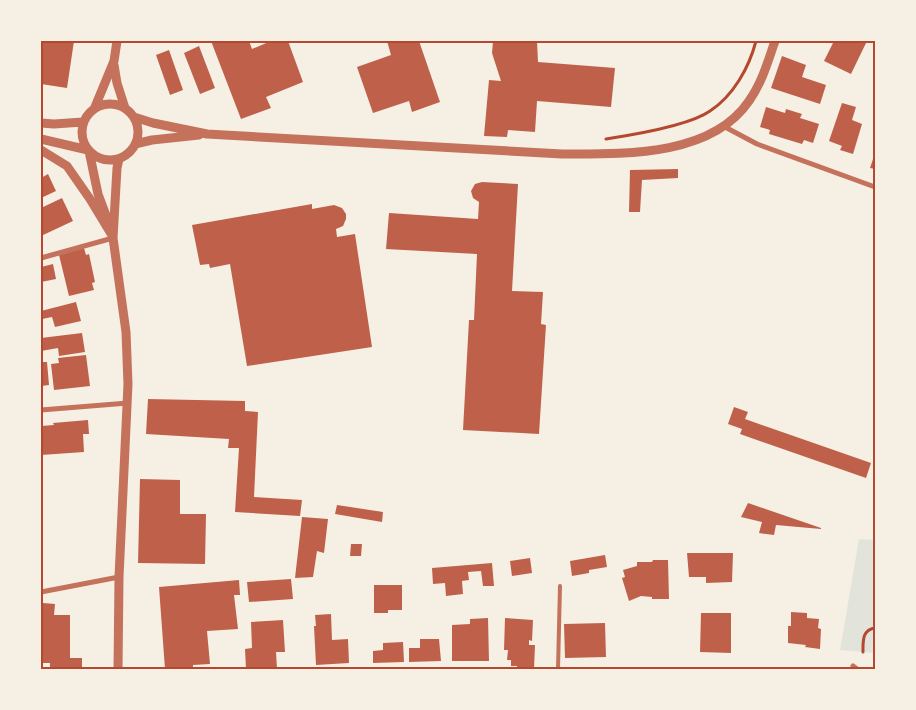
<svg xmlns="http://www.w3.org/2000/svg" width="916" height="710" font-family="Commissioner,sans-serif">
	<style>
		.green { fill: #e2e4dc }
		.building { fill: #bf614a }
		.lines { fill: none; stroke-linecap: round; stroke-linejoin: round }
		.path { stroke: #b5482f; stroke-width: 3 }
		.service { stroke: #c5725c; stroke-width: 4 }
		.minor { stroke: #c5725c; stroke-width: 5 }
		.tertiary { stroke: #c5725c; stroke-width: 9 }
		.neatline { fill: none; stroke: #b5482f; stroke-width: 2 }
	</style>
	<rect width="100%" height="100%" fill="#f6efe4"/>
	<path class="green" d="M859 539 875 540V653L840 650Z"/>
	<path class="building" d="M41 41H74L67 88 41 84Z
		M211 41H249L252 49 271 41H288L303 82 266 97 271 108 241 119Z
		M387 41H419L440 102 412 112 409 101 373 113 357 67 391 55Z
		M493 41H537L538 62 615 68 611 107 537 101 535 132 508 130 507 137 484 136 489 80 501 81 492 53Z
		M834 41H867L851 74 824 61Z
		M199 46 215 88 200 94 184 53Z
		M169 50 183 90 170 95 156 55Z
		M782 56 806 65 802 77 826 85 820 104 771 88Z
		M842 103 856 107 852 120 862 124 853 154 840 150 842 146 829 141Z
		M766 107 785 113 786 109 802 114 800 118 819 124 813 143 804 140 802 144 769 134 770 130 760 127Z
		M874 156H875V169L870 168Z
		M678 169V178L642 180 640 212H629L630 170Z
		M48 174 56 191 41 198V178Z
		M482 182 518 184 512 291 543 292 541 324 546 325 539 434 463 430 469 320H474L477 254 386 249 389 213 478 219 479 202 473 198 471 191 475 184Z
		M62 198 73 221 41 236V208Z
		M312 204V209L334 205 342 208 346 214V219L343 226 336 229 337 237 355 234 372 347 247 366 230 264 210 268 209 264 200 265 192 225Z
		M84 248 86 255 89 254 95 282 92 283 94 290 69 296 59 255Z
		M53 264 56 279 41 282V267Z
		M76 302 81 321 55 327 52 317 42 319 41 311Z
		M82 333 85 352 59 356 58 348 41 351V338Z
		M86 355 90 386 54 390 51 364 59 363 58 358Z
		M41 362H47L49 385 41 386Z
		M148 399 245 401V411L258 412 254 497 302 500 300 516 235 512 239 448H228L229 439 146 434Z
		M734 407 748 412 745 419 871 463 866 478 740 434 742 429 728 424Z
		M88 420 89 434H83L84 452 41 455V426L54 425 53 423Z
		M140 479 180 480V514H206L205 564 138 563Z
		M748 503 821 528V529L776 525 774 535 759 533 762 522 741 517Z
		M337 505 383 512 382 522 335 514Z
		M302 517 328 519 324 553 317 551 313 577 295 578Z
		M351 544H362L361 556H350Z
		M687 553H733L732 582 706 583V577H689Z
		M605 555 607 567 589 570V573L572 576 570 561Z
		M530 558 532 573 512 576 510 561Z
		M653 560H668L669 599H652V597L641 596 629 601 622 578 625 577 623 570 637 566V562H652Z
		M492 563 494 586H483L481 571 468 572 469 580 462 581 463 594 446 596 445 583 433 584 432 568Z
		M291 579 293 599 249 602 247 582Z
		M239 580 240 595H234L238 629 207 631 210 664 193 665V669H165L159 587Z
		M374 585H402V610H388V613H374Z
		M43 603 55 604 54 615H70V658H82V669H50V663H42L41 613H43Z
		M791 612 807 613V618L819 619 818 628 821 629 820 649 805 647 806 645 788 643V626H791Z
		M701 613H731V653L700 652Z
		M331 614 332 640 348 639 349 663 316 665 314 626H316L315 615Z
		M488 618 489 661H452V625L470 624V619Z
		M505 618 533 620 532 641 529 640V645H535L534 669H517V666H511V660H507L508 650H504Z
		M283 620 285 652H276L277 669H246L245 649 252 648 251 622Z
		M605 623 606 657 565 658 564 624Z
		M420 639H439L441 661 409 662V648H420Z
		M403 642 404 662 373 663V651L383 650V643Z"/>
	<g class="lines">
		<path class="path" d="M606 139C632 135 689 126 710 111 733 96 749 68 756 41
			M863 652C863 641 862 630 875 628"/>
		<path class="service" d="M558 669 560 586"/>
		<path class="minor" d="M725 127 757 144 875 187
			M41 258 113 238
			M41 410 128 403
			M41 592 119 577
			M853 666 857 669"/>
		<path class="tertiary" d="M114 65 117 83 125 108
			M82 132a28 28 0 1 1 56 0a28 28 0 1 1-56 0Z
			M95 107 114 61 117 41
			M134 117 153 123 207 134 562 154C623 154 711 157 749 101 762 83 768 61 775 41
			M41 123 54 124 83 122
			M41 139 88 150
			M135 144 152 140 199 135
			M41 150 67 166 90 199 113 237
			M89 151 98 194 107 218
			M118 669 119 577 128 384 126 332 113 238 117 168 119 159"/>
	</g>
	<rect width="916" height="710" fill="none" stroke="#f6efe4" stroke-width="85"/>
	<rect x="42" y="42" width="832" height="626" class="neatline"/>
</svg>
